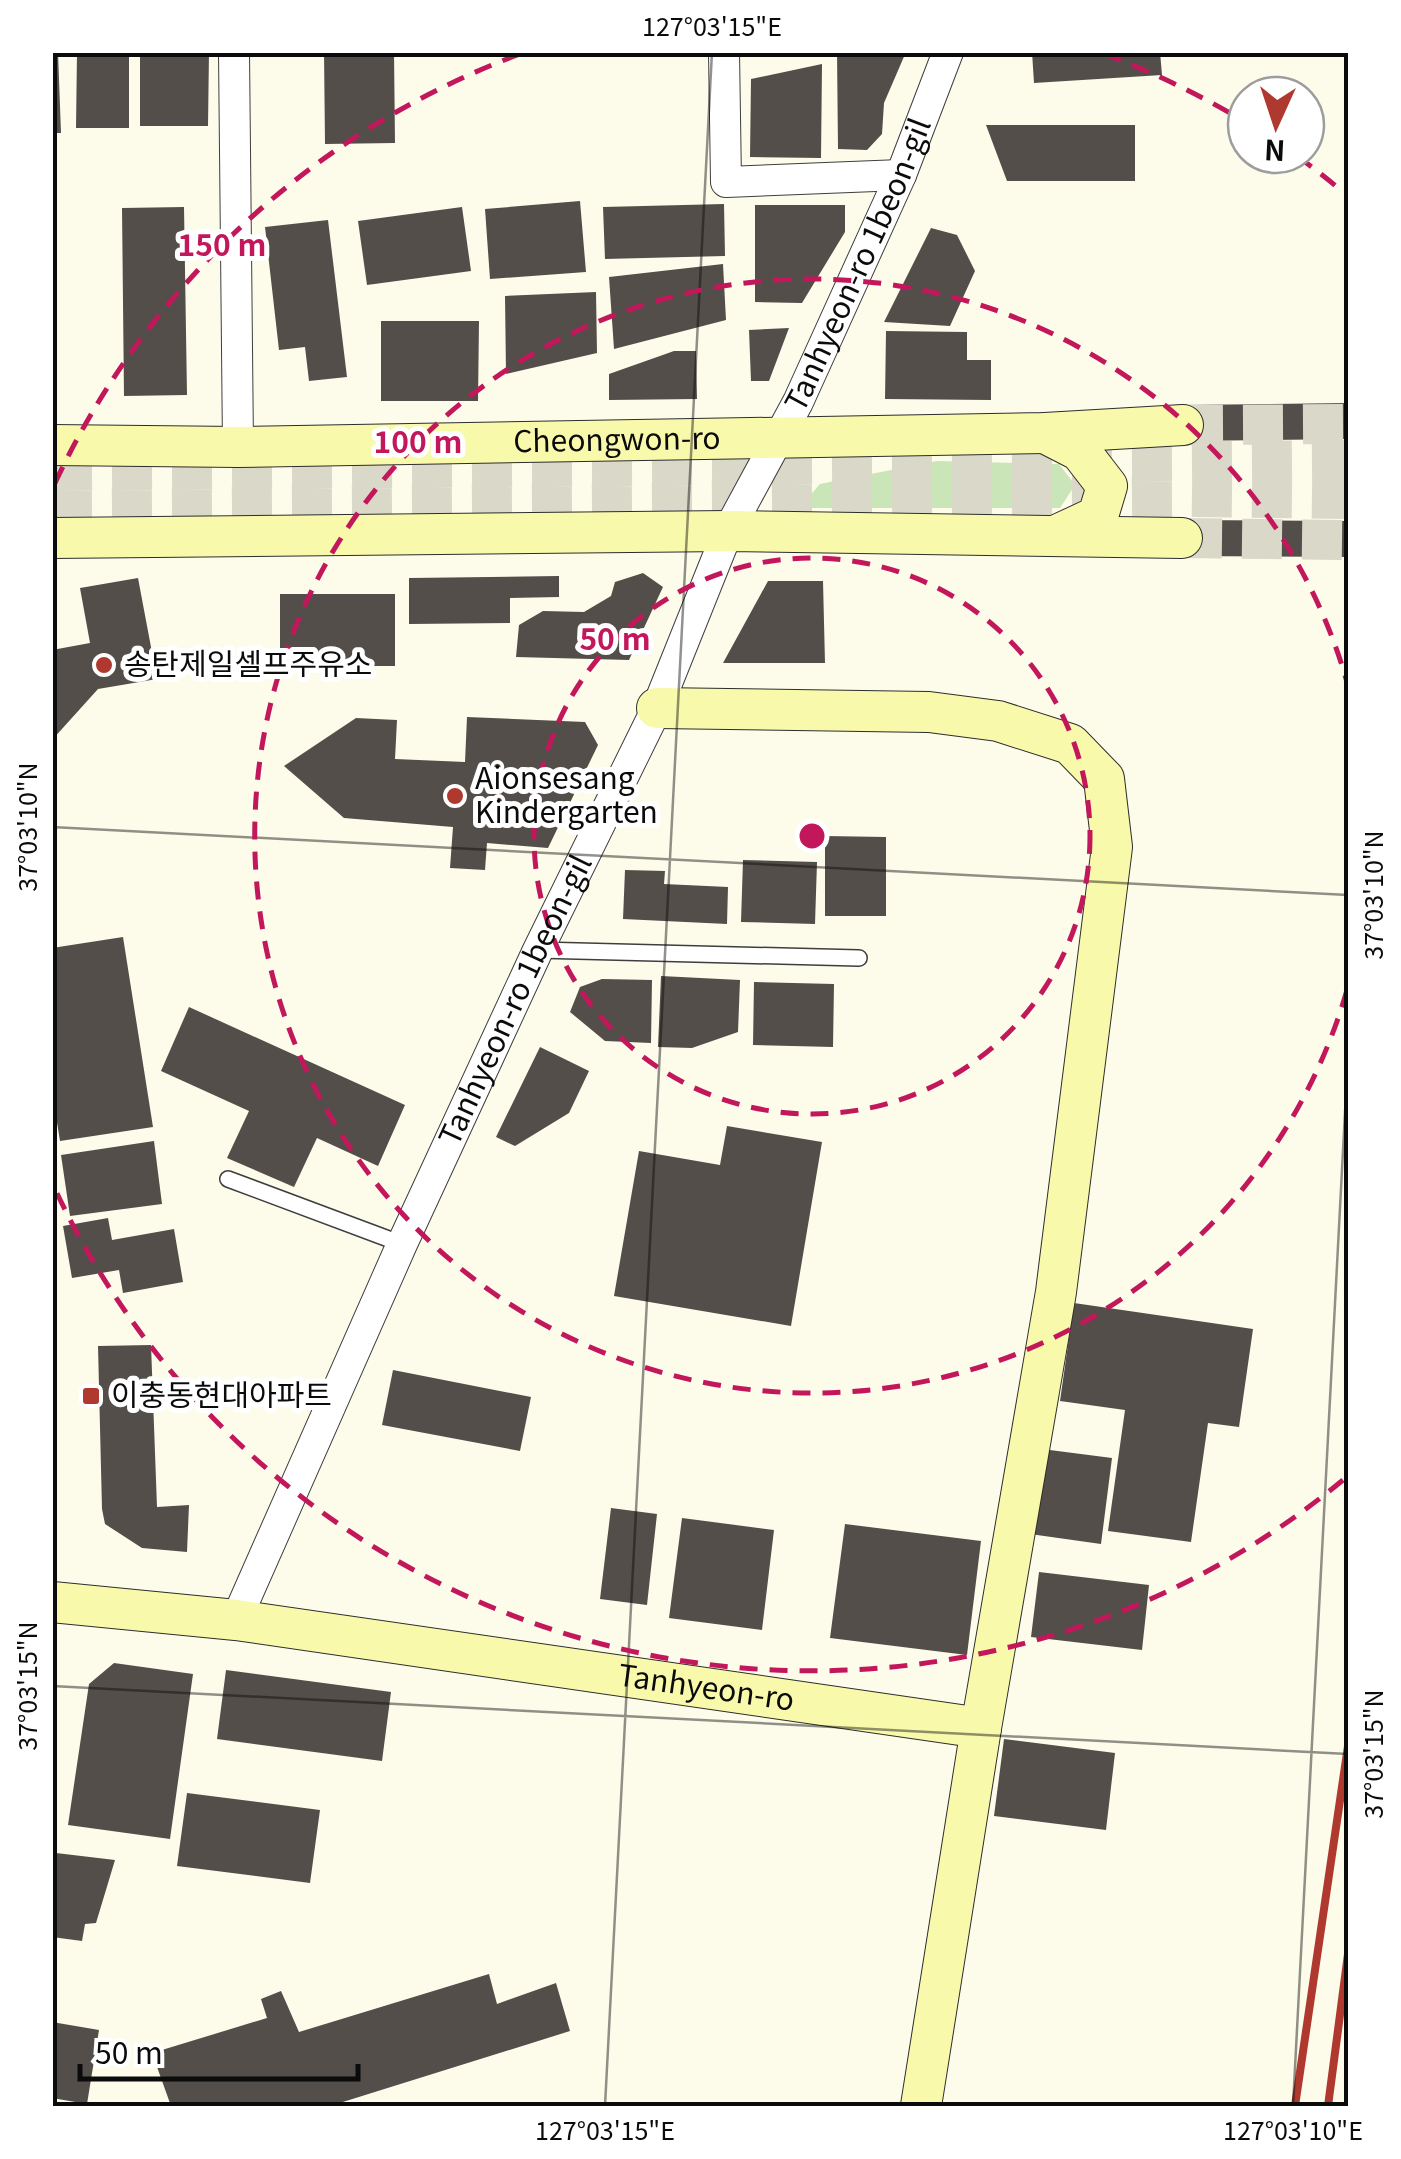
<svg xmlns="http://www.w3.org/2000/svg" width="1401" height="2159" font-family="Georgia,'Noto Sans KR',serif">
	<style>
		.green { fill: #cae5b8 }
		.building { fill: #534e49 }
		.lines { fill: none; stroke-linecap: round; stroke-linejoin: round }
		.secondary-tunnel { stroke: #d9d8c9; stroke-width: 40; stroke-dasharray: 40 20; stroke-linecap: butt }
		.lane-casing { stroke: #3e3e3e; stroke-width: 18 }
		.street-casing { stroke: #3e3e3e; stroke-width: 32 }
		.secondary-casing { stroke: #2d2d2d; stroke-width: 42 }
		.lane { stroke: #fff; stroke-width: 15 }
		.street { stroke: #fff; stroke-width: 30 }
		.secondary { stroke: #f8f9ab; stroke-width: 40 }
		.rail { stroke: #b0392f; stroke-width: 8 }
		.ticks { fill: none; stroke: #0b0b0b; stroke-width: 2.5; stroke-opacity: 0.45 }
		.ring { fill: none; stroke: #c2185b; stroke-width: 5; stroke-dasharray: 18 12 }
		.poi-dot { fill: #b0392f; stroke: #fff; stroke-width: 4 }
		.labels { text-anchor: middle; stroke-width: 10; stroke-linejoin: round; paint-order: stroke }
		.street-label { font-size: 30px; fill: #0b0b0b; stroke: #fff }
		.poi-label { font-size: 30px; fill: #0b0b0b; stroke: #fff; text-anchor: start }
		.centre { fill: #c2185b; stroke: #fff; stroke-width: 5 }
		.ring-label { font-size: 30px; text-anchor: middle; font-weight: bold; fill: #c2185b; stroke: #fff; stroke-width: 10; stroke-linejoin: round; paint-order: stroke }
		.neatline { fill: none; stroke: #0b0b0b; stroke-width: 4 }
		.ticks-label { font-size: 25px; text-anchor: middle; fill: #0b0b0b }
	</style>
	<rect width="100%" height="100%" fill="#fdfceb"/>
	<path class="green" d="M937 461 1059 464 1075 485 1060 508H799L820 484Z"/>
	<path class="building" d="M52 52H58L61 133H52Z
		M77 52H129V128H76Z
		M140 52H209L208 126H140Z
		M324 52H394L395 143 325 144Z
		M837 52H906L884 103 882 134 867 150 838 149Z
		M1032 52H1160L1162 75 1034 83Z
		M822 64 821 158 750 157 751 79Z
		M986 125H1135V181H1007Z
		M580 201 586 272 490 279 485 209Z
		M724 204 725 256 605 259 603 207Z
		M755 205H845V232L802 303 755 302Z
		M184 207 187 395 124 396 122 208Z
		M462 207 471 271 367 285 358 221Z
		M328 220 347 377 309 381 305 347 279 350 265 227Z
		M931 228 957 235 975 271 950 326 884 322Z
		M723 264 726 320 614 349 609 277Z
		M596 292 597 353 506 374 505 296Z
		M381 321H479L478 401H381Z
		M789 328 769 381H751L749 330Z
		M886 331 967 332V360H991V400L885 399Z
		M674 351H696L697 399 609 400V374Z
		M1348 403V439L1183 441 1182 405Z
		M1182 520 1348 521V557L1182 556Z
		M643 573 663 587 629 660 516 657 519 625 543 611 584 612 611 596 615 582Z
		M559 576V597L510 598V623L409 624V578Z
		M138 578 157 679 98 689 52 740V650L90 643 80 588Z
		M768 581H823L825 663H723Z
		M280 594H395V666H280Z
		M467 717 585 722 598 745 548 848 487 843 485 870 450 868 453 827 344 818 284 766 356 718 397 720 395 759 465 762Z
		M825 836 886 837V916H825Z
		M743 860 817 862 815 924 741 922Z
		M625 870 665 871 664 884 728 887 727 924 623 919Z
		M123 937 153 1127 60 1141 52 1091V948Z
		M661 976 740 980 738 1032 692 1048 658 1047Z
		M602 979 652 980 651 1043 605 1041 570 1012 580 987Z
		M754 982 834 984 833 1047 753 1045Z
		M189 1007 405 1105 378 1166 317 1138 294 1187 227 1158 249 1111 161 1071Z
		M540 1047 589 1071 569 1113 515 1146 496 1137Z
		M727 1126 822 1142 791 1326 614 1296 639 1151 720 1165Z
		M154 1141 162 1204 70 1216 61 1155Z
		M108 1218 112 1240 174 1229 183 1282 123 1293 119 1270 72 1278 63 1226Z
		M1074 1303 1253 1329 1239 1427 1208 1423 1191 1542 1108 1531 1125 1410 1060 1401Z
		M151 1345 157 1507 189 1505 187 1552 142 1548 105 1524 102 1509 98 1346Z
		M393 1370 531 1397 520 1451 382 1425Z
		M1042 1449 1112 1458 1101 1544 1030 1534Z
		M611 1508 657 1514 647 1605 600 1599Z
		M682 1518 774 1530 762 1630 669 1618Z
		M845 1524 981 1541 967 1655 830 1638Z
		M1039 1572 1149 1585 1142 1650 1031 1637Z
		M114 1663 193 1674 170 1839 68 1825 89 1684Z
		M226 1670 391 1692 382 1761 217 1739Z
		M1004 1739 1115 1753 1106 1830 994 1816Z
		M187 1793 320 1810 310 1883 177 1866Z
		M56 1853 115 1860 96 1923 85 1924 82 1941 52 1937Z
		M489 1974 497 2004 556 1983 570 2031 330 2106H171L152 2053 267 2018 261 1999 281 1991 299 2032Z
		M52 2022 99 2030 87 2104 52 2098Z"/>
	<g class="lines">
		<path class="secondary-tunnel" d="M1183 425 1348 424
			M52 471 1348 460
			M52 508 1189 497 1348 499
			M1182 538 1348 540"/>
		<g class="lane-casing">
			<path id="lane" d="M538 950 859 958
				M228 1179 402 1244"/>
		</g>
		<g class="street-casing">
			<g id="street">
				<path d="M234 52 238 447"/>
				<path d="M724 52 726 182 901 175"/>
				<path id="s1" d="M236 1620 402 1244 538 950 657 708 728 531 798 402 901 175 948 52"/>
			</g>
		</g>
		<g class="secondary-casing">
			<g id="secondary">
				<path d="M1045 433 1080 451 1107 486 1098 516 1057 535"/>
				<path id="s2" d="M52 445 238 447 1045 433 1183 425"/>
				<path d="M52 538 728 531 1182 538"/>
				<path d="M657 708 929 712 998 721 1070 744 1104 779 1112 847 1056 1292 981 1728"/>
				<path id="s3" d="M52 1602 236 1620 981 1728 921 2106"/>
			</g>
		</g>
		<use href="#lane" class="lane"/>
		<use href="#street" class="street"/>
		<use href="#secondary" class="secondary"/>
		<path class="rail" d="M1295 2106 1348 1746
			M1328 2106 1348 1954"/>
	</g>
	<path class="ticks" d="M52 827 1348 895M52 1686 1348 1754M605 2106 712 52M1293 2106 1348 1055"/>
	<g class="ring">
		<circle cx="812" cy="836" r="278"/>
		<path d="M1347 990A557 557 0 1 1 1347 682"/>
		<path d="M1343 1480A835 835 0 0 1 55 1189M55 483A835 835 0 0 1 520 54M1104 54A835 835 0 0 1 1242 120M1297 156A835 835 0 0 1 1343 192"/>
	</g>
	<g class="poi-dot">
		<circle cx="104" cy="665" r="10"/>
		<circle cx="455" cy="796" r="10"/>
		<rect x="81" y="1386" width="20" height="20" rx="5"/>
	</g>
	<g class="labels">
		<g class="street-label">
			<text dy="10" stroke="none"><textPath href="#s1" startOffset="1492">Tanhyeon-ro 1beon-gil</textPath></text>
			<text dy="10" stroke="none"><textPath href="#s2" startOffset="565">Cheongwon-ro</textPath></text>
			<text dy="10" stroke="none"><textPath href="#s1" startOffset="680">Tanhyeon-ro 1beon-gil</textPath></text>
			<text dy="10" stroke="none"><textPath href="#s3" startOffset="660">Tanhyeon-ro</textPath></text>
		</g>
		<g class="poi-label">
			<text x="124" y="675">송탄제일셀프주유소</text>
			<text x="475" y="789">Aionsesang<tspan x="475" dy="34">Kindergarten</tspan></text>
			<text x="111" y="1406">이충동현대아파트</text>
		</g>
	</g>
	<circle cx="812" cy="836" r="15" class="centre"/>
	<g class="ring-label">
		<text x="222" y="256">150 m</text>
		<text x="418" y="453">100 m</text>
		<text x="615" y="650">50 m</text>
	</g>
	<rect width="1401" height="2159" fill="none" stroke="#ffffff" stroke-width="110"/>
	<g transform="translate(1276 125) rotate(183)"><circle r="48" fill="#ffffff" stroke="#9d9d9d" stroke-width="2.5"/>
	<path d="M0-8L18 38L0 25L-18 38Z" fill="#b0392f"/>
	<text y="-15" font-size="28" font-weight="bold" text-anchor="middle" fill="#0b0b0b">N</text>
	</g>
	<path d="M80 2064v15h278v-15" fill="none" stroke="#0b0b0b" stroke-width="5"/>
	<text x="95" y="2064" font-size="30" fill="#0b0b0b" stroke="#ffffff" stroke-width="8" paint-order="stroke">50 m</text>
	<rect x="55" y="55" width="1291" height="2049" class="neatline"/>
	<g class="ticks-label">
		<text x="712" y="36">127°03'15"E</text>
		<text transform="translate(28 827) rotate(-90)" y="9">37°03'10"N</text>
		<text transform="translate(1374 895) rotate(-90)" y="9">37°03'10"N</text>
		<text transform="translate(28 1686) rotate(-90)" y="9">37°03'15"N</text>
		<text transform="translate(1374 1754) rotate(-90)" y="9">37°03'15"N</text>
		<text x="605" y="2140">127°03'15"E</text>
		<text x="1293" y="2140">127°03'10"E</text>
	</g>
</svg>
